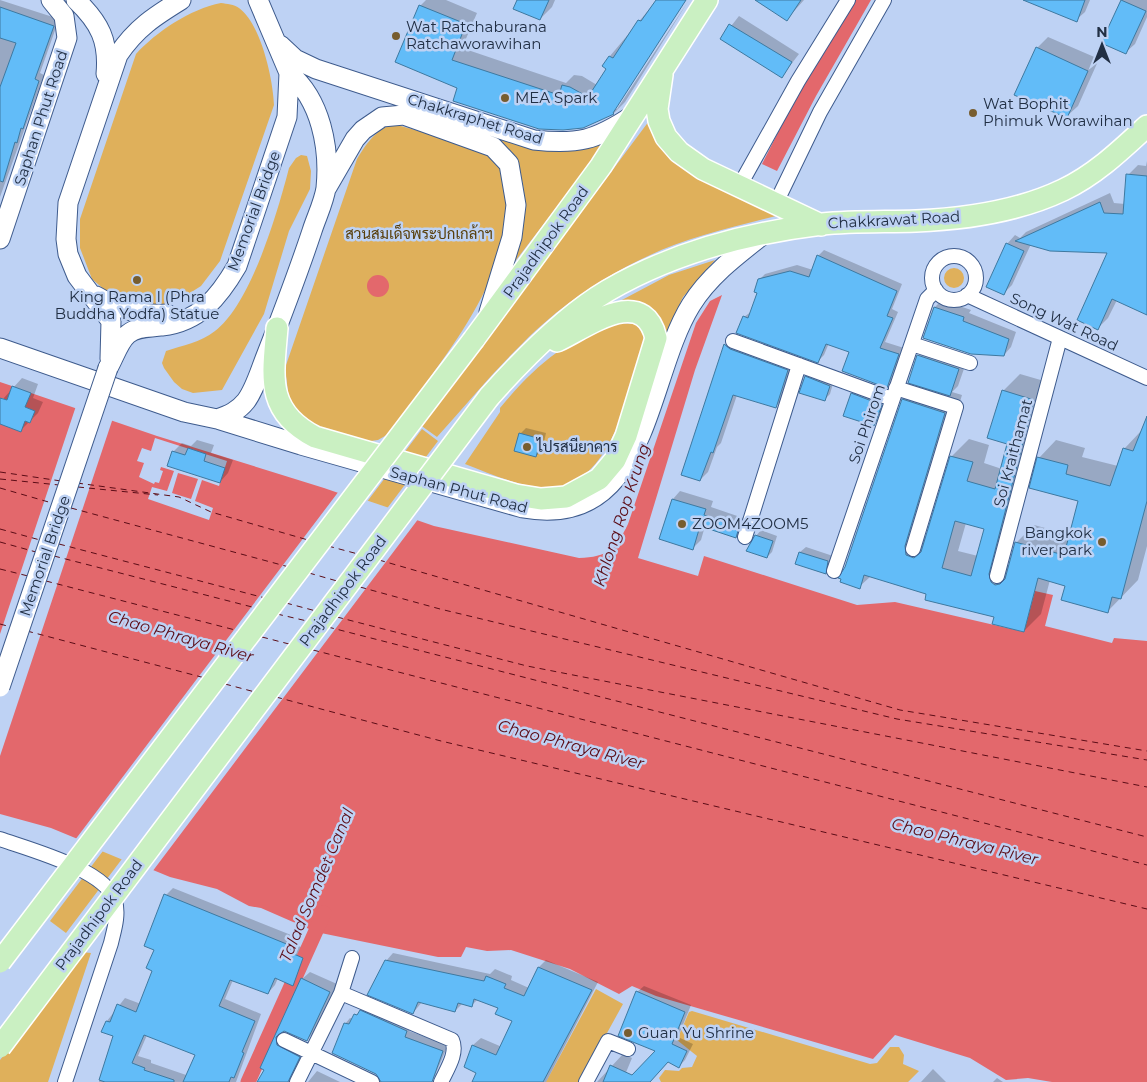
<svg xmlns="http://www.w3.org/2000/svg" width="1147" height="1082" font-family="Montserrat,Sarabun,sans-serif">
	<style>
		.green { fill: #dfb05b }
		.water { fill: #e3686c }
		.pier { fill: #bed2f4; fill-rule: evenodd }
		.shadow { fill: #0003; fill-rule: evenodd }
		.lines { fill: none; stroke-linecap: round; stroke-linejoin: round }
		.canal { stroke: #e3686c; stroke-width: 15 }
		.ferry { stroke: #5b0c16; stroke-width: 1; stroke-dasharray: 6 5; stroke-linecap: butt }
		.building { fill: #62bcf8; stroke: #3e79a0; fill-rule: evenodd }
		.street-casing { stroke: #3e5b8d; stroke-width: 16 }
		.secondary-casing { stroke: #3e5b8d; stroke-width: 21 }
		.primary-casing { stroke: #fff; stroke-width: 24 }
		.street { stroke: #fff; stroke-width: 14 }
		.secondary { stroke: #fff; stroke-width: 19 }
		.primary { stroke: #caf0c2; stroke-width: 21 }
		.secondary-bridge-casing { stroke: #3e5b8d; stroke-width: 21; stroke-linecap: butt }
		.primary-bridge-casing { stroke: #fff; stroke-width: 24; stroke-linecap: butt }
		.secondary-bridge { stroke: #fff; stroke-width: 19 }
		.primary-bridge { stroke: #caf0c2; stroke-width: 21 }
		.poi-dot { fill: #775d2f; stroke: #bed2f4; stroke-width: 2 }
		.labels { text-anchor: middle; stroke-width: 5; stroke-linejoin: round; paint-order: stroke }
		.poi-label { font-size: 15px; fill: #212f44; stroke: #bed2f4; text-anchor: start }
		.street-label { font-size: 15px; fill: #212f44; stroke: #bed2f4 }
		.park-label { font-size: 15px; fill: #583f0b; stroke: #bed2f4 }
		.water-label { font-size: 16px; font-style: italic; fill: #5b0c16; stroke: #bed2f4 }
	</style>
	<rect width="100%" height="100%" fill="#bed2f4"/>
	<path class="green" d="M221 3C227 4 234 4 239 8 261 24 273 79 274 105L220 261 201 286 182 298 161 305H140L113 297 92 279 80 248V219L136 54C156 32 190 9 221 3Z
		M652 117 659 131 784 214C738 226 689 236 646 257 601 278 557 308 522 344 492 373 465 406 437 437L405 414 392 432 378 440 349 444 299 416 289 399 285 368 357 159C366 144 376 129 394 124 414 130 486 148 497 162 504 171 505 188 506 199 508 271 465 329 424 386L442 399Z
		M494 137 515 143 580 149 606 143 510 268C523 213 540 181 494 137Z
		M301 155 307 156 311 171 310 189 289 231 264 314 222 390 193 393 182 389 174 382 164 368 162 363 166 351C183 345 200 343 215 331 251 304 278 211 289 168L296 158Z
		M715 260 683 297 663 340 634 302 620 301 669 275Z
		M944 278a10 10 0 1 1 20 0a10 10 0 1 1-20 0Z
		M620 323 635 324 643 332 644 344C627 394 611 497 538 487 513 484 488 473 465 464L500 412V408C535 366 566 338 620 323Z
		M422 429 438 441 66 933 50 921Z
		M81 952 91 953 48 1082H0V1060Z
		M596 989 623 1004 580 1082H546Z
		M692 1011 870 1064 877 1063 890 1047H899L904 1055 903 1064 919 1071 908 1082H661L659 1078 665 1070 679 1071 682 1068 692 1067 697 1056 677 1040 689 1012Z"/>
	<path class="water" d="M853 0H871L816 96 777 171 762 164 794 101Z
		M367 286a11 11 0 1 1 22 0a11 11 0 1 1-22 0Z
		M722 295 695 370 638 558 698 576 704 556 857 605 895 602 1024 632 1035 591 1053 595 1045 626 1112 643 1114 638 1147 641V1082H1052L1028 1078 1006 1080 970 1058 895 1035 873 1059 656 996 632 986 619 994 570 969 511 950 487 951 466 947 461 957H438L316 932 261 908 249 906 217 889 170 877 51 828 0 814V424L21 420 30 423 35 411 25 407 31 393 157 436 324 488 434 526 579 558C608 557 616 549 628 524L696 323 710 301Z
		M0 382 12 386 7 400 2 398 0 403Z"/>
	<path class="pier" d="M76 406 113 418 0 756V634Z
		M155 438 227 461 219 486 202 480 195 501 213 508 209 520 148 499 152 487 167 491 174 471 161 467 160 470 163 471 159 483 155 482 154 484 139 477 144 463 137 461 142 448 151 451ZM178 473 198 479 191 499 172 493Z
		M339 491 419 518 152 872 75 840Z"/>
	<path class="shadow" d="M0 0 59 19 40 73 44 75 0 197Z
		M426 0H446L477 13 462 48 566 83 574 75 582 76 597 85 608 69 604 66 610 56 657 0H685L614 109H617L689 0 625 102 614 113 583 127 459 87 420 6Z
		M518 0H555L552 7 540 19Z
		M763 0H804L787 19Z
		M1026 0H1090L1085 12 1076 20Z
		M1122 0H1147V17L1135 44 1126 52 1103 42Z
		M739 16 799 54 782 76 721 39Z
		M1048 37 1099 59 1078 106 1066 117 1037 48Z
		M1147 161V313L1117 300 1108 318 1098 328 1109 252 1031 244 1012 285 1004 293 1007 244 1015 235 1020 238 1026 232 1110 193 1114 203 1125 204 1128 175 1138 165 1146 166Z
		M824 250 902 284 892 309 898 312 885 342 904 348 893 380 887 387 850 351 829 343 824 355 818 361 744 317 752 311 758 292 759 280 765 274 797 265 813 270 818 256Z
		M942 300 971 310 969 313 1016 332 1011 347 1004 355 935 307Z
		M733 337 795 362 784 398 776 406 737 395 721 443 717 447 708 472 700 480 683 474 725 345Z
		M927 347 967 360 958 386 952 392 962 395 922 528 923 537 927 538 952 456 969 439 989 445 984 463 1002 469 1009 443 1003 391 1020 374 1051 383 1005 556 1008 565H1010L1016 543 1034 525 1071 535 1080 500 1039 458 1056 440 1085 448 1082 457 1118 466 1125 448 1141 431 1147 416V546L1138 580 1108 611 1066 585 1050 580 1041 614 1024 631 995 616 871 576 859 587 846 568 903 400 918 385V356ZM966 523 986 528 978 556 958 551Z
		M811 372 834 380 830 394 824 400 806 377Z
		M22 378 38 384 33 398 43 402 38 413 21 430 0 422V406L3 399Z
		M858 389 886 399 879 420 874 425 852 394Z
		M526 428 546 433 542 451 536 456 520 434Z
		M197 440 214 445 211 453 233 460 228 473 220 482 169 465 174 451 182 443 191 446Z
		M680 491 713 501 711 507 746 519 744 529 736 537 705 526 701 540 693 548 673 499Z
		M761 530 777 536 772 552 767 557 756 536Z
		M806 547 833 556 831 568 826 573 797 563 800 552Z
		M173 888 296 937 293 944 309 950 300 978 293 985 278 978 275 985 268 993 233 980 225 999 261 1014 236 1082H218L197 1055 147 1035 138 1056 151 1060V1063L195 1078 194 1082H99L114 1035 107 1021 125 998 141 1004 154 970 155 950 166 895Z
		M393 953 490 974 495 969 512 976 511 980 529 988 539 967 546 960 598 982 546 1082H473L478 1072 466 1067 473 1045 481 1038 502 1047 514 1020 500 1007 478 999 472 1005 463 1003 455 1011 422 1002 413 1013 386 961Z
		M310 972 337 984 314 1032 307 1040 284 1030V1038L306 1049 296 1073 288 1082H258L265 1069 261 1067 302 979Z
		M644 986 691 1005 678 1037 693 1044 685 1060 679 1066 669 1061 649 1082H641L657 1051 637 992Z
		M366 1006 412 1025 409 1031 448 1045 432 1082H383L345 1024 350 1018 353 1019Z
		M623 1054 632 1058 622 1082H597Z
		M933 1069 946 1082H921Z
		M317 1071 340 1082H308Z
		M997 1078 1003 1082H993Z"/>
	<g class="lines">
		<path class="canal" d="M248 1082 324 913"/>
		<path class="ferry" d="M0 472 61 481
			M0 479 59 485
			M77 483 179 497 211 512 308 540
			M78 487 158 495
			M0 488 52 503
			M71 508 289 567
			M0 529 40 540
			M0 542 36 552
			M59 544 265 598
			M328 546 358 554
			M54 556 256 608
			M379 560 900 710 1147 751
			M0 569 28 576
			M309 573 337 581
			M46 581 239 631
			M360 587 440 609 897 719 1147 760
			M286 603 316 611
			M277 614 307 621
			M337 617 527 666 1147 787
			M0 624 11 627
			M328 627 1147 837
			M27 631 205 678
			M262 637 289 644
			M313 650 1147 865
			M225 684 255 692
			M276 697 441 741 1147 909"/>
	</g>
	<path class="building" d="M517 0H549L540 20 513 9Z
		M656 0H686L613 113 614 114 583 128 563 130 539 129 453 101 457 88 395 62 419 5 466 24 452 60 559 95 562 85 570 87 588 97 606 69 602 66 609 56 613 58 638 20 641 21Z
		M755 0H801L787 21Z
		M1023 0H1085L1077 22Z
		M1121 0 1146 11 1126 54 1101 43Z
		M0 7 54 26 35 79 39 81 23 129 21 128 17 143 15 142 3 182 0 181V87L16 43 0 38Z
		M729 24 792 62 782 78 720 39Z
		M1036 47 1088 71 1067 118 1014 95Z
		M1126 174 1147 176V315L1112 299 1098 330 1077 320 1107 253 1050 251 1015 241 1100 202 1104 213 1123 214Z
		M1006 243 1024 251 1004 295 986 287Z
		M817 255 897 291 887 316 893 318 880 348 899 354 887 388 842 371 849 352 826 344 818 363 736 333 743 316 748 318 757 293 754 292 758 279 790 271 809 277Z
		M934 307 964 317 963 321 1009 339 1004 356 971 354 923 338Z
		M724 344 730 349 788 370 776 408 733 395 713 453 711 452 700 481 681 475Z
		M917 355 959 369 950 396 908 383Z
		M805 376 830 386 825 401 799 393Z
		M12 386 31 393 25 407 35 411 30 423 25 421 21 432 0 424V398L7 400Z
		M1002 390 1034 400 989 574 991 582 995 585 1000 584 1005 579 1015 542 1064 555 1078 501 1029 488 1037 457 1068 465 1066 474 1110 486 1123 448 1133 451 1147 416V501L1121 599 1112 597 1108 613 1061 600 1065 586 1038 578 1024 632 992 624 994 617 925 600 926 594 864 575 860 589 840 582 841 579 838 578 845 567 902 399 945 413 905 546 906 555 914 558 921 552 950 456 973 462 967 481 995 489 1007 444 987 438ZM955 521 984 529 971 576 942 568Z
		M851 393 882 405 874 426 843 416Z
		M519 433 541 439 536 457 514 451Z
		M188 448 206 454 204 461 225 468 220 483 167 466 172 451 185 455Z
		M672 499 706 509 704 515 739 527 736 538 700 526 693 550 659 539Z
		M755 535 773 541 767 558 746 551Z
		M799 552 828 561 826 574 795 564Z
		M164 894 289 945 287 951 303 958 293 986 275 978 268 994 230 980 219 1006 255 1021 242 1052 244 1053 234 1078 231 1077 229 1082H183L195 1055 144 1035 132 1063 145 1068 144 1070 174 1080V1082H105L99 1080 113 1036 101 1032 106 1021 110 1022 117 1004 136 1012 152 971 146 968 154 950 144 946Z
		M385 960 484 981 486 976 506 984 504 988 524 996 538 967 592 990 543 1082H472L476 1073 464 1067 472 1045 496 1055 512 1021 495 1014 498 1008 474 999 472 1007 458 1003 455 1012 418 1002 413 1014 367 995Z
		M301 978 330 992 307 1041 284 1031 276 1037 277 1045 300 1057 288 1082H257L264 1070 260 1068Z
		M636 991 685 1012 672 1044 687 1051 679 1068 668 1062 650 1082H603L610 1065 632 1075 655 1051 618 1036Z
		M360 1010 407 1031 405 1037 443 1051 432 1082H381L376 1074 332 1053 344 1023 349 1024 354 1014 357 1015Z"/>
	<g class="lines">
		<g class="street-casing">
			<path id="street" d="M740 185 798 81 848 0
				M776 203 820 112 884 0
				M932 278a22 22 0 1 1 44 0a22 22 0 1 1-44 0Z
				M967 295 1147 378
				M733 341 892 399
				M912 344 970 363
				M896 388 956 407 913 549
				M745 537 799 365
				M834 571 927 299 936 290
				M997 576 1060 338
				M0 839C28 849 107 870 115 901 119 915 114 930 111 943L65 1082
				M341 993 452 1040C458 1053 447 1069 441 1082
				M284 1040 372 1082
				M297 1082 341 993 352 958
				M586 1082 608 1041 628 1049"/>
		</g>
		<g class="secondary-casing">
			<path id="secondary" d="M76 0C100 23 109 41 106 74
				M280 45 295 59 316 69 534 140C578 145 596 140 632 116
				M326 189 355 139 363 130 382 117 404 115 493 147 509 164 516 205 512 237 489 312
				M0 239 67 38 64 16 51 0
				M96 296C118 309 141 316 167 314
				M0 348 184 412 217 419 301 445 523 508C649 531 645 379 691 305 709 276 737 255 764 234
				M110 359 111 321 77 276 68 254 66 239 68 203 118 55C136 28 155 16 181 0
				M108 368C114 358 119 341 128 334 138 326 150 328 162 326 199 322 219 297 237 266L287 117 289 73 258 0
				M217 419C229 415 238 411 246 401 255 389 260 371 266 356 282 315 298 273 312 231 316 218 324 202 326 188 330 148 321 100 289 73"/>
		</g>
		<g class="primary-casing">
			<path id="primary" d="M662 75 657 109 659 121 666 137 679 152 703 169 821 225
				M277 328C273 376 265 411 315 437L516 495 541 499 566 497 599 479 615 460 626 436 656 338C643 284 587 327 557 341
				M474 339 601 166 707 0
				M489 397C521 361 565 316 607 291 672 253 747 233 822 224 853 221 885 222 916 221 964 219 1019 211 1063 190 1095 175 1121 150 1147 126"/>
		</g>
		<use href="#street" class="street"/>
		<use href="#secondary" class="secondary"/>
		<use href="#primary" class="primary"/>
		<g class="secondary-bridge-casing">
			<path id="secondary-bridge" d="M0 687 108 368"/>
		</g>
		<g class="primary-bridge-casing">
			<path id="primary-bridge" d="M0 962 474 339
				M0 1047 489 397"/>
		</g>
		<use href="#secondary-bridge" class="secondary-bridge"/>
		<use href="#primary-bridge" class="primary-bridge"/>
	</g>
	<g class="poi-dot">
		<circle cx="396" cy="36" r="5"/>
		<circle cx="505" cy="98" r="5"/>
		<circle cx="973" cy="113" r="5"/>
		<circle cx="137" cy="280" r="5"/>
		<circle cx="527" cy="447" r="5"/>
		<circle cx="682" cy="524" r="5"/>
		<circle cx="1102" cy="542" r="5"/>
		<circle cx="628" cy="1033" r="5"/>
	</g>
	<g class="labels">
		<g class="poi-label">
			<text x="406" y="32">Wat Ratchaburana<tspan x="406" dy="17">Ratchaworawihan</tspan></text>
			<text x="515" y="103">MEA Spark</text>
			<text x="983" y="109">Wat Bophit<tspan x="983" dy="17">Phimuk Worawihan</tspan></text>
			<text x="137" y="302" text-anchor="middle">King Rama I (Phra<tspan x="137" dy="17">Buddha Yodfa) Statue</tspan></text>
			<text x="537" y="452">ไปรสนียาคาร</text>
			<text x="692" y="529">ZOOM4ZOOM5</text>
			<text x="1092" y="538" text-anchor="end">Bangkok<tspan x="1092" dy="17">river park</tspan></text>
			<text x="638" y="1038">Guan Yu Shrine</text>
		</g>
		<g class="street-label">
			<text transform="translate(41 118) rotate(-72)" y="5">Saphan Phut Road</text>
			<text transform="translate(475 119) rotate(17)" y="5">Chakkraphet Road</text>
			<text transform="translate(254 211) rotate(-70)" y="5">Memorial Bridge</text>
			<text transform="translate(894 220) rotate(-3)" y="5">Chakkrawat Road</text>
			<text transform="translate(546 242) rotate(-54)" y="5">Prajadhipok Road</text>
			<text transform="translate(1064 322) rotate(25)" y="5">Song Wat Road</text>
			<text transform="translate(867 424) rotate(-71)" y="5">Soi Phirom</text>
			<text transform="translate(1013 453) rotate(-75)" y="5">Soi Kraithamat</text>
			<text transform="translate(459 490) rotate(15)" y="5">Saphan Phut Road</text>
			<text transform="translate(45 556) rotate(-71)" y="5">Memorial Bridge</text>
			<text transform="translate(343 591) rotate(-53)" y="5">Prajadhipok Road</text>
			<text transform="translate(99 915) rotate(-53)" y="5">Prajadhipok Road</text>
		</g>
		<g class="park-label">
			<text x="419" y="239">สวนสมเด็จพระปกเกล้าฯ</text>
		</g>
		<g class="water-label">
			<text transform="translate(621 515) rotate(-72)" y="6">Khlong Rop Krung</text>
			<text transform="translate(181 636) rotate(16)" y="6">Chao Phraya River</text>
			<text transform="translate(571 744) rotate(15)" y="6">Chao Phraya River</text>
			<text transform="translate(965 841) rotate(14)" y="6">Chao Phraya River</text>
			<text transform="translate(316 885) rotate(-67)" y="6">Talad Somdet Canal</text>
		</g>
	</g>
	<g transform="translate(1102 45)" stroke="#bed2f4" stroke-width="4" paint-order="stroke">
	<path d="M0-4L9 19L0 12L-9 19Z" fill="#212f44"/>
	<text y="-8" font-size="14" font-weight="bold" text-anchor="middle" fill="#212f44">N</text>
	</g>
</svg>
